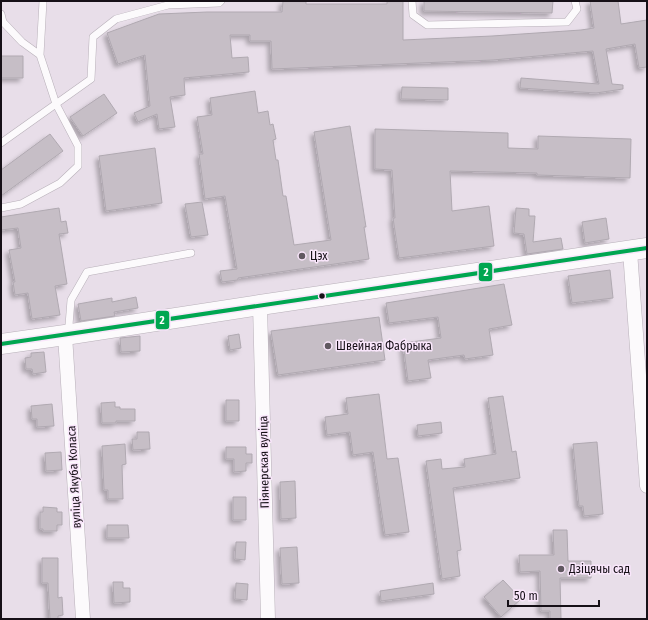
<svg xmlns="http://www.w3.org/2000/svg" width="648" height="620" font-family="'Fira Sans Condensed',sans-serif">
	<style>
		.building { fill: #c6bec6; stroke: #b0a9b1; filter: url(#shadow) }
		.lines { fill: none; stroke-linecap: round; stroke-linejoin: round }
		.lane-casing { stroke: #b8b0b9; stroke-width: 8 }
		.street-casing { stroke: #b8b0b9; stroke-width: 15 }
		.secondary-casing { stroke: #b8b0b9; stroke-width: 21 }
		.lane { stroke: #fcfafc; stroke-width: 7 }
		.street { stroke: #fcfafc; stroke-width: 14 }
		.secondary { stroke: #fcfafc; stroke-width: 20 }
		.bus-1-casing { stroke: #f9e6fb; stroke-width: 7 }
		.bus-1 { stroke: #00a651; stroke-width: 4 }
		.poi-dot { fill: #605860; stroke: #f9e6fb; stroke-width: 1.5 }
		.bus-dot { fill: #161017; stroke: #f9e6fb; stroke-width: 1.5 }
		.labels { text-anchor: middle; stroke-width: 3; stroke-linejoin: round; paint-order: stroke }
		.poi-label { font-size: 12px; fill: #161017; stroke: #f9e6fb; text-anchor: start }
		.street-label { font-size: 12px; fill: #161017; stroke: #f9e6fb }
		.line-badge { stroke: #f9e6fb; stroke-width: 1.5 }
		.badge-label { font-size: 11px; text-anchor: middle; font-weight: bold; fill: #fff }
	</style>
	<defs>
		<filter id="shadow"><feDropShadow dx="-3.5" dy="3.5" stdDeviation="2" flood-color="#0004"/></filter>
	</defs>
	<rect width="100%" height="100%" fill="#e8dee9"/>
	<path class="building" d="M283 1H306V4H387V1H403V40L492 36 581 30 594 28 590 1H618L621 24 647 20V67L639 68 635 44 606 49 612 84 623 85V89L596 93 520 88 521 78 599 84 593 51 493 60 272 69 271 41H250V35H230L232 58 248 57 249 72 184 78 185 95 170 97 175 127 159 129 157 114 138 122 134 113 150 106 145 55 118 64 107 33 159 14 207 12H282Z
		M424 1H553L552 13 424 11Z
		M1 56H23V78H1Z
		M402 87 448 88V100L401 99Z
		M255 91 258 113 268 111 270 125 273 124 276 139 273 140 276 160H278L283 196H286L294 245 331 240 314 132 350 126 366 227H364L369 259 238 278V280L222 282 220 271 237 269 225 196 205 199 199 154H203L197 117 212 115 210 98Z
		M104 94 117 113 83 136 70 117Z
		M375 129 508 133V148L538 149V136L631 139 630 178 537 175V173L450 171 452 211 489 206 494 246 399 258 393 218H395L392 170 375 169Z
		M50 134 63 151 1 196V170Z
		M155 148 162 203 106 211 99 156Z
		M202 202 208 235 191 237 185 204Z
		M59 208 61 222 66 221 68 233 59 234 67 284 55 286 60 315 32 319 28 293 15 295 13 282H15L9 250 21 248 18 228 1 230V217Z
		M516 208 529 209V216H535L533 242 561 238 563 249 527 254 524 234 514 233Z
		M606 218 609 239 585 243 582 222Z
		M610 270 613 298 572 303 568 276Z
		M504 284 512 325 489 329 493 355 465 359 464 355 428 360 431 378 408 381 403 343 441 338 438 317 389 323 386 303Z
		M136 297 138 308 114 312 115 316 81 321 78 304 112 298V302Z
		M379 317 385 360 278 375 271 331Z
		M239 334 241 348 230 350 228 336Z
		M140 336V351L121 352 120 338Z
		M44 352 46 372 33 374 32 369H26L25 358 31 357V353Z
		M379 394 387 459 398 458 409 532 385 535 373 452 353 455 350 432 327 435 325 417 348 414 346 398Z
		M503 396 512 452 516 451 520 478 453 488 461 550 457 551 460 576 442 579 426 461 441 459 442 469 465 467 464 459 496 454 488 398Z
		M226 400H239V421H226Z
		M115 402V407H120V409H135V421H116V423H102L101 403Z
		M52 404 54 426 37 427V419H32L31 406Z
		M441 422 442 433 418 436 417 425Z
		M137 432H149L150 449 133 450 132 439H137Z
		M597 442 603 514 584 516 583 506H579L573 444Z
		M125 444 126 464 122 465 123 499H108V490H104L102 446Z
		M226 447H246V454H252V463H246V471L234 472V459H226Z
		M61 452 62 470 46 471 45 453Z
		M295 481 296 518 281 519 280 482Z
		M233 497H246V520H233Z
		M43 507 57 508V512H62V525H57V531H43V529H40V512H43Z
		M107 525H128L129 538H107Z
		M553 530H567L568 561H591V578H560L561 619H550V611H541L540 571 520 572 519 555H554Z
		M236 542H246L245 560 235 559Z
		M297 547 299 583 282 584 280 548Z
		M42 558H58V598L62 597 63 615 58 616V619H50L48 583H42Z
		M503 580 521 599 501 617 484 597Z
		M113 582H123V588H130V602L114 603Z
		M236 583 248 584 247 600 235 599Z
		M433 583 434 594 381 601 380 591Z"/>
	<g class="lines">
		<g class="lane-casing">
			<path id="lane" d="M412 1 413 15 427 25 567 22 577 9 575 1
				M1 14 3 22 22 42 40 55 56 104 78 146V166L60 183 21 204 1 208
				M40 55 43 1
				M1 143 91 79 93 37 116 19 168 5 219 3 221 1
				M70 332 69 325 71 300 87 272 191 253"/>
		</g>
		<g class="street-casing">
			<path id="street" d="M630 251 647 486
				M260 305 268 619
				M65 335 83 619"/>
		</g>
		<g class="secondary-casing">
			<path id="secondary" d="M1 344 65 335 260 305 647 248"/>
		</g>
		<use href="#lane" class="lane"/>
		<use href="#street" class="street"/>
		<use href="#secondary" class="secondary"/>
		<g class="bus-1-casing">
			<path id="bus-1" d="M1 344 647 248"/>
		</g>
		<use href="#bus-1" class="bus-1"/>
	</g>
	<g class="poi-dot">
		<circle cx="302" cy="256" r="4"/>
		<circle cx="328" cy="346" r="4"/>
		<circle cx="561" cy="569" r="4"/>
	</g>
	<circle class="bus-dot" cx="322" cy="296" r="3.5"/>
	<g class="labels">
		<g class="poi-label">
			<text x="310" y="260">Цэх</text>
			<text x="336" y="350">Швейная Фабрыка</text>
			<text x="569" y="573">Дзіцячы сад</text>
		</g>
		<g class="street-label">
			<text transform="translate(264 462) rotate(-91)" y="4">Піянерская вуліца</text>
			<text transform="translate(74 477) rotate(-93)" y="4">вуліца Якуба Коласа</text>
		</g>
	</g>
	<g class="line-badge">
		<rect x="478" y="262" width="15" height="20" rx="4" fill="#00a651"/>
		<rect x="155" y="310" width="15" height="20" rx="4" fill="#00a651"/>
	</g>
	<g class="badge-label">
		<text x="486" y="276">2</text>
		<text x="162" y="324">2</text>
	</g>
	<rect width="648" height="620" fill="none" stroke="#161017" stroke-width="4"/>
	<path d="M508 600v6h91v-6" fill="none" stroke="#161017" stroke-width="2"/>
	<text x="514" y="600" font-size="12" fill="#161017" stroke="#f9e6fb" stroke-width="3" paint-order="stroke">50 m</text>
</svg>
